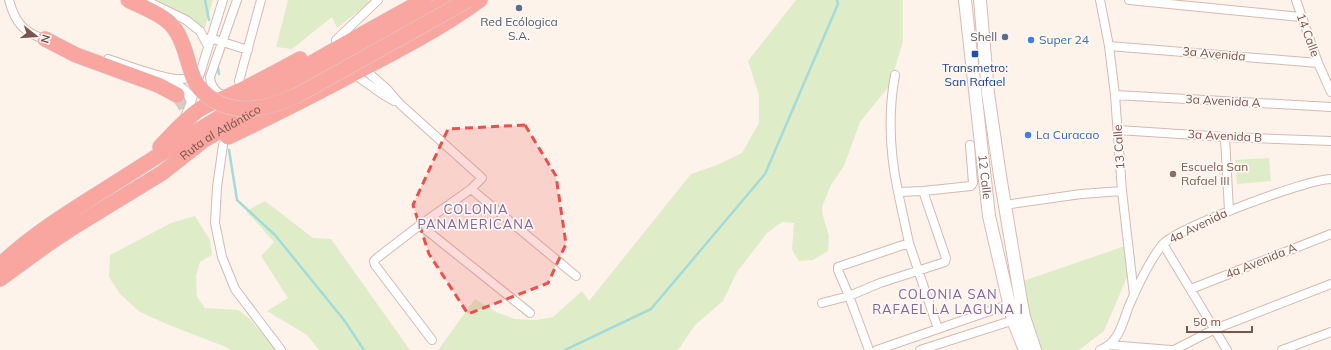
<svg xmlns="http://www.w3.org/2000/svg" width="1331" height="350" font-family="Mulish,sans-serif">
	<style>
		.green { fill: #deedc8 }
		.lines { fill: none; stroke-linecap: round; stroke-linejoin: round }
		.stream { stroke: #a3dbd9; stroke-width: 2.5 }
		.highway-tunnel { stroke: #dccbc3; stroke-width: 15; stroke-dasharray: 15 8; stroke-linecap: butt }
		.street-casing { stroke: #d4bab2; stroke-width: 10 }
		.secondary-casing { stroke: #d9bbb2; stroke-width: 14 }
		.highway-casing { stroke: #dacfcd; stroke-width: 16 }
		.street { stroke: #fff; stroke-width: 8 }
		.secondary { stroke: #fff; stroke-width: 12 }
		.highway { stroke: #f9a5a0; stroke-width: 15 }
		.highway-bridge-casing { stroke: #dacfcd; stroke-width: 16; stroke-linecap: butt }
		.highway-bridge { stroke: #f9a5a0; stroke-width: 15 }
		.marked { fill: #eb504d; fill-opacity: 0.2; stroke: #eb504d; stroke-width: 3; stroke-dasharray: 8 5; stroke-linejoin: round }
		.service-dot { fill: #5c6f8a; stroke: #fff7f2; stroke-width: 1.5 }
		.shop-dot { fill: #3f7fe0; stroke: #fff7f2; stroke-width: 1.5 }
		.transit-dot { fill: #1a4fb4; stroke: #fff7f2; stroke-width: 1.5 }
		.education-dot { fill: #8d6e63; stroke: #fff7f2; stroke-width: 1.5 }
		.labels { text-anchor: middle; stroke-width: 3.5; stroke-linejoin: round; paint-order: stroke }
		.service-label { font-size: 12px; fill: #4e5e75; stroke: #fff7f2 }
		.street-label { font-size: 12px; fill: #7b534c; stroke: #fff7f2 }
		.shop-label { font-size: 12px; fill: #366cbe; stroke: #fff7f2; text-anchor: start }
		.transit-label { font-size: 12px; fill: #164399; stroke: #fff7f2 }
		.education-label { font-size: 12px; fill: #785e54; stroke: #fff7f2; text-anchor: start }
		.neighbourhood-label { font-size: 13px; letter-spacing: 1px; fill: #81689d; stroke: #fff7f2 }
	</style>
	<rect width="100%" height="100%" fill="#fdf3eb"/>
	<path class="green" d="M153 0H213L204 30Z
		M288 0H368L370 2 337 28 332 17 292 49 276 47Z
		M796 0H903V41L890 85 860 122 844 166 831 185 822 207 823 216 829 236 828 251 813 260 799 261 792 250 794 223 782 222 767 233 737 272 723 301 695 325 678 350H438L475 299 496 312 515 319 537 320 553 317 582 291 589 301 691 174 717 165 742 153 759 123V95L748 61Z
		M1269 158 1271 181 1237 184 1235 160Z
		M265 201 313 238 331 239 410 350H319L307 335 267 311 288 298 261 256 274 242 246 211Z
		M195 216 210 240 212 255 200 262 196 276 197 297 205 308 238 310 249 318 276 350H230L226 347 169 325 140 312 120 294 109 277 110 255 171 223Z
		M1125 246 1128 275 1104 331 1079 350H1041L1031 324 1023 281Z"/>
	<g class="lines">
		<path class="stream" d="M205 0 209 20
			M218 67 219 74
			M229 150 237 200 275 235 344 320 364 350
			M565 350 651 309 765 174 838 4 837 0"/>
		<path class="highway-tunnel" d="M177 95C185 103 190 112 190 124"/>
		<g class="street-casing">
			<path id="street" d="M9 0C15 23 24 33 47 40
				M1100 0 1109 46 1115 95 1122 191 1134 295
				M1129 0 1301 17
				M1296 0 1318 63 1331 92
				M151 3 186 20 200 31 208 46
				M210 38 248 50
				M336 40 378 0
				M1109 46 1318 63
				M108 59C124 64 167 81 182 79 190 79 196 75 201 70
				M364 69 387 89 400 104 482 178 471 189 420 225 377 258 374 261 375 265 432 340
				M354 74 382 94 394 101
				M895 75C888 113 890 154 898 192
				M172 80 186 91 191 102
				M239 81 261 0
				M1115 95 1331 107
				M226 96C216 94 211 87 210 77L237 0
				M185 117 191 102 223 0
				M1118 130 1225 137 1331 141
				M1225 137 1229 211
				M223 145 217 187 215 223 222 257 235 289 281 350
				M471 189 576 276
				M1004 205 1081 194 1122 191
				M420 225 530 313
				M1163 244 1227 350
				M1191 289 1331 234
				M822 303 849 296 880 283 945 262 946 258 923 191
				M938 329 909 243 898 192 923 191 971 186 973 183 970 145
				M1109 345 1171 350
				M869 350 849 296 838 270V267L909 243
				M877 350 1013 303
				M920 350 1017 319
				M1100 350C1107 347 1112 344 1116 337 1122 329 1125 316 1129 306 1138 285 1148 263 1162 245 1176 228 1307 179 1331 179
				M1174 350 1215 329 1331 284
				M1282 350 1331 332"/>
		</g>
		<g class="secondary-casing">
			<g id="secondary">
				<path id="s1" d="M965 0 989 216 1013 320 1025 350"/>
				<path d="M980 0 988 93 1000 176 1021 301 1024 317 1035 350"/>
			</g>
		</g>
		<g class="highway-casing">
			<g id="highway">
				<path d="M45 39 76 55 158 85 177 95"/>
				<path d="M228 137C270 117 312 96 353 74 397 51 440 29 480 0"/>
				<path d="M160 147C171 135 183 122 197 111 208 103 221 100 233 94 256 83 278 71 300 59"/>
				<path d="M0 265C40 227 91 199 137 169 230 109 327 53 424 0"/>
				<path id="s2" d="M0 279 48 244 72 228 162 173 204 140 247 116 285 91 449 0"/>
			</g>
		</g>
		<use href="#street" class="street"/>
		<use href="#secondary" class="secondary"/>
		<use href="#highway" class="highway"/>
		<g class="highway-bridge-casing">
			<path id="highway-bridge" d="M128 0C143 8 163 14 174 28 185 42 187 63 194 79 198 89 206 95 215 101 241 116 270 107 296 96L468 0"/>
		</g>
		<use href="#highway-bridge" class="highway-bridge"/>
	</g>
	<path class="marked" d="M525 125 556 176 566 244 548 283 468 314 429 254 413 205 448 129Z"/>
	<g class="service-dot">
		<circle cx="519" cy="8" r="4"/>
		<circle cx="1005" cy="37" r="4"/>
	</g>
	<g class="shop-dot">
		<circle cx="1031" cy="40" r="4"/>
		<circle cx="1028" cy="135" r="4"/>
	</g>
	<rect class="transit-dot" x="971" y="50" width="8" height="8" rx="2"/>
	<circle class="education-dot" cx="1173" cy="174" r="4"/>
	<g class="labels">
		<g class="service-label">
			<text x="519" y="26">Red Ecólogica<tspan x="519" dy="14">S.A.</tspan></text>
			<text x="997" y="41" text-anchor="end">Shell</text>
		</g>
		<g class="street-label">
			<text transform="translate(1308 35) rotate(70)" y="4">14 Calle</text>
			<text transform="translate(1214 54) rotate(5)" y="4">3a Avenida</text>
			<text transform="translate(1223 101) rotate(3)" y="4">3a Avenida A</text>
			<text dy="4" stroke="none"><textPath href="#s2" startOffset="265">Ruta al Atlántico</textPath></text>
			<text transform="translate(1225 136) rotate(3)" y="4">3a Avenida B</text>
			<text transform="translate(1119 147) rotate(-94)" y="4">13 Calle</text>
			<text dy="4" stroke="none"><textPath href="#s1" startOffset="178">12 Calle</textPath></text>
			<text transform="translate(1198 226) rotate(-26)" y="4">4a Avenida</text>
			<text transform="translate(1261 261) rotate(-22)" y="4">4a Avenida A</text>
		</g>
		<g class="shop-label">
			<text x="1039" y="44">Super 24</text>
			<text x="1036" y="139">La Curacao</text>
		</g>
		<g class="transit-label">
			<text x="975" y="72">Transmetro:<tspan x="975" dy="14">San Rafael</tspan></text>
		</g>
		<g class="education-label">
			<text x="1181" y="171">Escuela San<tspan x="1181" dy="14">Rafael III</tspan></text>
		</g>
		<g class="neighbourhood-label">
			<text x="476" y="214">COLONIA<tspan x="476" dy="15">PANAMERICANA</tspan></text>
			<text x="948" y="299">COLONIA SAN<tspan x="948" dy="15">RAFAEL LA LAGUNA I</tspan></text>
		</g>
	</g>
	<g transform="translate(36 36) rotate(107)" stroke="#fff7f2" stroke-width="3" paint-order="stroke">
	<path d="M0-3L7 15L0 10L-7 15Z" fill="#7b534c"/>
	<text y="-6" font-size="11" font-weight="bold" text-anchor="middle" fill="#7b534c">N</text>
	</g>
	<path d="M1187 326v6h65v-6" fill="none" stroke="#7b534c" stroke-width="2"/>
	<text x="1193" y="326" font-size="12" fill="#7b534c" stroke="#fff7f2" stroke-width="3" paint-order="stroke">50 m</text>
</svg>
